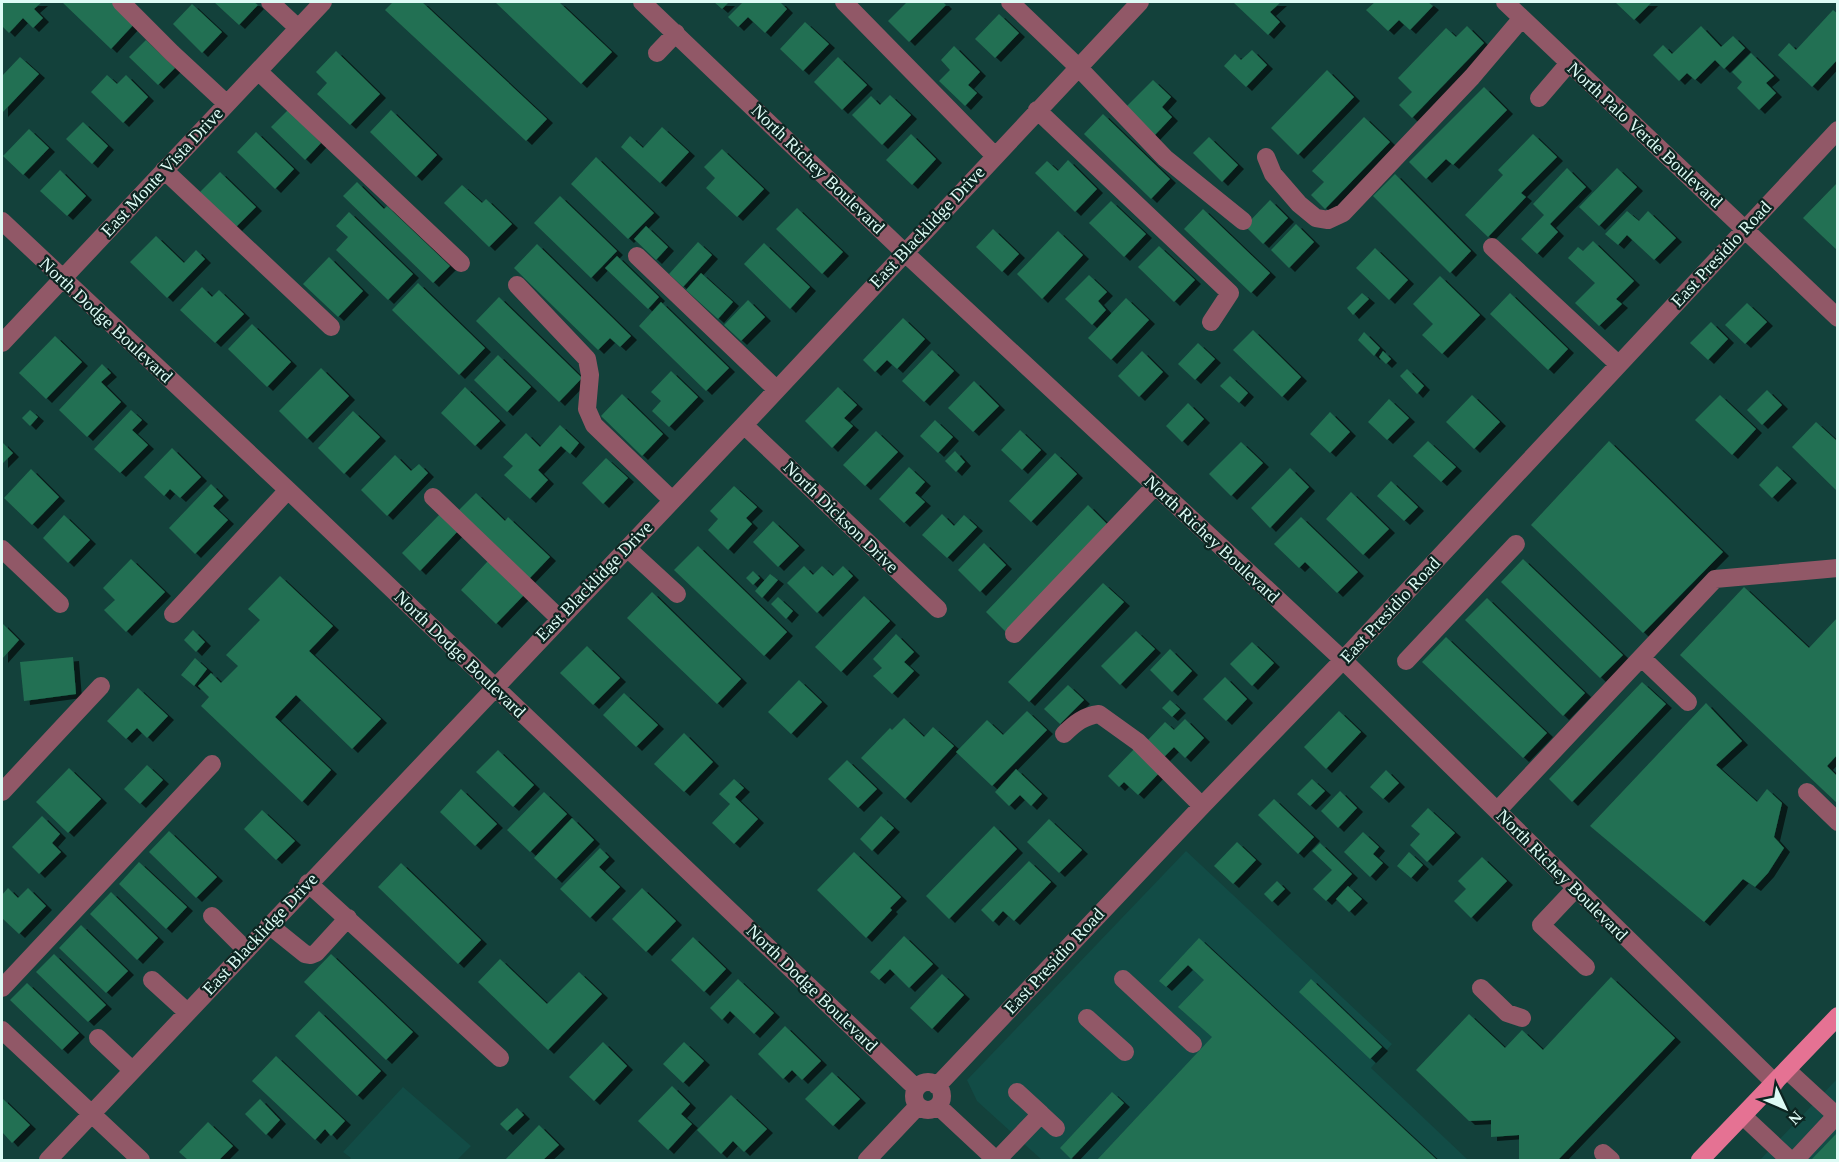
<svg xmlns="http://www.w3.org/2000/svg" width="1839" height="1162" font-family="Georgia,serif">
	<style>
		.built { fill: #124c46 }
		.building { fill: #227052; filter: url(#shadow) }
		.lines { fill: none; stroke-linecap: round; stroke-linejoin: round }
		.minor { stroke: #915867; stroke-width: 18 }
		.major { stroke: #e57293; stroke-width: 18 }
		.labels { text-anchor: middle; stroke-width: 4.5; stroke-linejoin: round; paint-order: stroke }
		.street-label { font-size: 18px; fill: #ddfbf5; stroke: #0c2521 }
	</style>
	<defs>
		<filter id="shadow"><feDropShadow dx="6" dy="4" stdDeviation="0" flood-color="#0009"/></filter>
	</defs>
	<rect width="100%" height="100%" fill="#13413b"/>
	<path class="built" d="M1186 851 1392 1044 1371 1068 1468 1160H1042L977 1101 967 1080Z
		M1837 1079V1160H1760Z
		M403 1087 471 1146 457 1160H349L351 1158 343 1152Z"/>
	<path class="building" d="M2 2H42L34 9 43 18 33 28 23 18 9 33 2 26Z
		M62 2H114L136 22 111 49Z
		M214 2H254L258 5 239 25Z
		M393 2H422L547 119 526 141 385 10Z
		M495 2H559L612 52 581 84Z
		M714 2H729L722 9Z
		M743 2H780L787 9 765 33 748 17 738 27 728 17Z
		M907 2H943L946 5 909 42 888 21Z
		M1233 2H1281L1270 12 1280 22 1268 35Z
		M1375 2H1428L1433 6 1410 30 1399 20 1388 31 1366 10Z
		M1615 2H1652L1634 20Z
		M192 4 222 32 202 53 173 24Z
		M1833 10 1838 14V59L1812 87 1778 55 1789 43 1796 50Z
		M999 14 1019 33 995 58 975 39Z
		M805 22 829 44 803 71 780 49Z
		M1467 26 1484 43 1412 118 1399 105 1412 92 1398 78 1446 28 1456 37Z
		M1701 26 1721 47 1733 36 1745 48 1724 69 1715 60 1695 80 1687 73 1679 81 1653 55 1663 45 1672 54Z
		M146 40 175 68 158 85 129 57Z
		M954 46 980 72 968 85 977 93 965 106 939 81 950 70 941 60Z
		M1252 50 1267 65 1246 87 1224 66 1235 54 1241 60Z
		M336 51 380 94 350 125 317 94 327 83 316 72Z
		M1751 53 1774 76 1766 83 1776 93 1759 110 1737 88 1742 82 1732 72Z
		M20 57 39 74 2 113V76Z
		M838 57 867 85 842 110 814 82Z
		M1327 70 1354 97 1298 155 1271 128Z
		M107 75 117 84 126 75 148 97 123 123 91 92Z
		M1153 80 1171 97 1162 107 1172 117 1154 136 1125 108Z
		M1484 87 1507 110 1453 165 1446 159 1426 179 1409 162Z
		M890 95 911 115 882 145 852 115 871 96 880 105Z
		M288 110 321 143 305 160 271 127Z
		M391 110 437 155 416 177 370 132Z
		M1103 114 1170 179 1151 199 1084 134Z
		M1364 117 1390 142 1325 209 1311 195 1324 182 1312 171Z
		M83 122 108 146 92 164 66 139Z
		M662 127 689 152 660 183 621 147 630 136 643 148Z
		M29 129 49 148 23 175 3 156Z
		M256 132 294 169 275 189 237 152Z
		M911 134 936 159 912 185 886 160Z
		M1533 134 1557 157 1521 193 1526 197 1488 237 1465 215 1503 175 1498 170Z
		M1209 137 1238 165 1222 182 1193 153Z
		M722 149 764 189 737 217 706 188 715 178 704 167Z
		M596 157 654 213 628 239 571 184Z
		M1068 160 1097 189 1075 212 1035 173 1047 161 1058 171Z
		M1567 168 1586 187 1550 224 1558 232 1537 254 1521 239 1544 215 1533 204Z
		M1617 168 1637 187 1599 226 1579 207Z
		M60 170 86 196 67 216 40 191Z
		M220 172 256 207 236 227 200 192Z
		M1395 174 1471 251 1450 273 1373 196Z
		M357 182 384 209 387 206 450 266 433 283 343 196Z
		M1838 182V251L1803 218Z
		M462 185 482 203 486 199 512 224 489 247 444 203Z
		M560 196 617 251 591 278 534 223Z
		M1270 200 1288 218 1263 244 1245 226Z
		M1111 201 1146 234 1124 257 1089 223Z
		M797 208 843 252 822 274 776 229Z
		M1203 209 1270 273 1251 293 1184 229Z
		M1627 211 1639 221 1648 211 1676 238 1654 260 1627 235 1618 245 1605 234Z
		M349 212 413 274 388 300 336 250 348 237 336 226Z
		M1296 224 1314 242 1289 268 1271 250Z
		M646 226 668 247 656 260 634 239Z
		M993 229 1019 254 1002 272 976 247Z
		M1058 231 1083 255 1042 299 1017 274Z
		M156 236 184 263 196 250 205 259 167 298 130 262Z
		M1593 241 1634 281 1616 299 1622 304 1599 326 1575 303 1595 283 1568 258 1578 247 1583 251Z
		M698 242 712 255 683 287 669 274Z
		M764 243 810 287 790 309 744 264Z
		M537 244 631 336 620 347 610 338 598 350 514 268Z
		M1159 246 1195 280 1174 302 1138 267Z
		M1375 248 1408 280 1389 300 1356 268Z
		M617 256 659 297 648 309 605 268Z
		M329 257 363 291 338 317 303 284Z
		M701 273 733 302 718 319 686 290Z
		M1089 275 1107 292 1098 301 1106 310 1092 325 1065 299Z
		M1440 276 1480 315 1442 354 1422 335 1433 324 1413 304Z
		M418 283 485 348 459 375 392 310Z
		M202 287 212 297 219 290 244 314 215 343 180 310Z
		M1362 293 1369 299 1353 315 1347 308Z
		M1510 293 1568 349 1548 370 1490 314Z
		M499 297 582 378 559 402 476 321Z
		M1126 298 1149 320 1111 360 1088 338Z
		M748 300 765 317 741 341 724 325Z
		M661 302 729 368 706 391 639 326Z
		M1747 303 1767 322 1745 344 1725 325Z
		M903 318 925 339 897 369 887 360 875 372 863 360Z
		M1711 322 1728 339 1708 360 1690 343Z
		M252 324 291 362 267 387 228 349Z
		M1253 330 1301 377 1282 397 1233 350Z
		M1364 332 1380 348 1374 356 1358 340Z
		M55 336 82 362 46 399 19 373Z
		M1198 343 1215 359 1195 380 1178 364Z
		M932 350 954 371 924 402 902 381Z
		M1142 351 1163 372 1139 397 1118 376Z
		M1383 351 1391 359 1386 364 1379 357Z
		M498 355 531 387 507 412 474 380Z
		M102 364 111 373 101 382 121 402 87 437 59 410Z
		M321 368 349 396 307 439 279 411Z
		M1407 369 1424 386 1417 394 1400 376Z
		M671 371 698 397 669 427 652 411 661 401 651 392Z
		M1230 376 1248 393 1239 403 1220 386Z
		M974 381 999 406 973 432 948 408Z
		M465 387 500 421 475 446 441 413Z
		M838 387 857 405 844 418 853 426 832 448 805 421Z
		M1767 390 1782 405 1762 425 1747 410Z
		M622 394 663 434 642 456 601 416Z
		M1472 395 1500 422 1474 449 1446 422Z
		M1720 395 1756 429 1732 455 1695 420Z
		M1389 399 1409 418 1387 440 1368 422Z
		M1188 403 1204 419 1182 442 1166 426Z
		M30 410 38 417 30 426 22 418Z
		M131 410 142 420 132 430 148 445 120 473 94 449Z
		M353 411 380 437 344 474 318 448Z
		M1330 412 1350 432 1330 453 1310 434Z
		M935 420 953 437 938 453 920 436Z
		M1816 422 1838 442V492L1792 447Z
		M560 425 579 443 570 454 561 446 538 470 548 480 530 499 504 475 513 466 503 457 526 433 540 447Z
		M1020 430 1041 450 1022 470 1001 450Z
		M876 431 898 452 865 486 843 465Z
		M1428 441 1456 467 1441 482 1413 456Z
		M1609 441 1723 552 1643 633 1531 525Z
		M2 442 13 453 2 464Z
		M1241 442 1263 463 1231 496 1209 474Z
		M172 448 201 477 180 498 170 489 164 496 144 477Z
		M955 451 965 462 956 472 945 461Z
		M1055 453 1077 474 1031 522 1009 501Z
		M395 455 411 471 419 464 428 473 387 516 361 490Z
		M606 458 628 478 603 504 582 483Z
		M1777 466 1791 479 1772 498 1759 485Z
		M909 467 925 482 915 493 925 502 904 523 879 499Z
		M1290 468 1309 487 1270 528 1251 508Z
		M31 469 59 497 32 525 4 498Z
		M1391 481 1418 507 1404 521 1377 496Z
		M211 484 223 496 213 506 228 520 195 554 169 528Z
		M734 486 757 507 746 518 752 524 728 550 708 530 718 519 710 511Z
		M1351 492 1389 529 1363 555 1326 519Z
		M476 493 505 521 508 517 550 557 528 580 457 512Z
		M1088 505 1107 524 1006 632 986 612Z
		M440 514 458 531 420 571 402 553Z
		M942 514 954 526 964 515 977 527 947 558 922 535Z
		M64 515 90 540 68 563 43 538Z
		M1301 517 1358 572 1337 593 1305 562 1299 568 1274 544Z
		M773 521 799 546 778 567 753 542Z
		M984 543 1006 565 980 592 958 570Z
		M698 546 787 632 764 656 674 570Z
		M131 559 165 592 126 632 104 610 115 600 103 588Z
		M1523 559 1623 655 1600 678 1501 582Z
		M488 561 524 595 496 624 461 590Z
		M804 566 813 575 822 566 833 576 843 566 853 576 817 613 787 583Z
		M753 571 760 578 753 585 746 578Z
		M770 574 778 580 762 598 755 591Z
		M280 576 333 626 309 651 381 719 352 749 296 695 275 717 331 770 302 802 201 706 209 697 198 686 211 673 221 683 238 666 226 655 260 620 248 609Z
		M1103 583 1124 602 1029 702 1008 682Z
		M1744 587 1809 648 1838 617V754L1827 766 1838 777V804L1680 655Z
		M652 592 741 679 717 704 627 618Z
		M864 596 890 621 841 672 815 647Z
		M778 597 793 611 786 619 771 604Z
		M1487 598 1585 693 1563 716 1465 620Z
		M2 623 19 640 2 659Z
		M193 630 205 642 196 652 184 640Z
		M1136 631 1155 649 1120 685 1101 666Z
		M896 634 914 652 904 662 914 671 892 694 873 676 882 668 873 659Z
		M1446 637 1547 733 1523 758 1422 662Z
		M1252 642 1274 663 1252 686 1230 664Z
		M587 646 620 678 593 705 560 673Z
		M1170 649 1192 671 1172 692 1150 670Z
		M73 657 76 694 24 701 20 662Z
		M195 658 207 669 194 686 181 675Z
		M1225 677 1247 699 1226 721 1203 699Z
		M799 680 822 702 791 734 768 712Z
		M1642 682 1666 704 1572 802 1549 779Z
		M1068 685 1084 700 1060 724 1044 709Z
		M138 688 168 716 147 738 137 728 126 739 107 721Z
		M624 693 658 725 636 747 603 715Z
		M1170 700 1180 709 1172 717 1162 708Z
		M1706 703 1742 741 1716 765 1757 802 1767 789 1782 803 1774 837 1784 848 1768 873 1755 887 1743 879 1704 922 1590 826Z
		M1027 711 1047 730 992 786 956 752 987 720 1003 735Z
		M1339 711 1361 732 1326 769 1304 747Z
		M904 718 924 737 933 727 954 746 905 799 861 758 890 728 892 730Z
		M1185 719 1204 738 1185 758 1174 747 1164 757 1147 741 1165 722 1174 730Z
		M684 733 713 762 684 792 654 764Z
		M1137 746 1162 770 1138 795 1124 782 1119 787 1108 776Z
		M498 750 534 785 513 807 476 772Z
		M847 760 877 789 858 808 828 779Z
		M147 765 163 780 140 804 124 789Z
		M69 768 101 799 68 833 36 802Z
		M1016 769 1042 794 1031 806 1020 795 1009 806 995 792Z
		M1386 770 1399 783 1383 799 1370 787Z
		M734 779 744 788 735 797 758 819 734 844 712 823 730 804 719 794Z
		M1312 779 1325 791 1310 806 1297 794Z
		M461 789 497 824 475 846 440 812Z
		M1340 791 1357 808 1338 828 1321 811Z
		M544 792 567 814 530 852 507 830Z
		M1274 799 1314 837 1298 854 1258 815Z
		M1428 808 1455 833 1427 862 1410 845 1420 834 1411 826Z
		M262 810 295 841 276 860 244 829Z
		M42 816 60 834 52 843 61 852 39 874 12 847Z
		M881 816 894 828 872 851 860 839Z
		M572 818 594 840 556 879 534 858Z
		M1049 819 1082 850 1059 873 1027 842Z
		M994 826 1017 849 949 919 926 896Z
		M169 831 217 877 196 898 149 852Z
		M1363 832 1379 847 1373 854 1383 863 1370 877 1344 852Z
		M1237 842 1256 860 1233 884 1214 866Z
		M1320 843 1352 874 1326 901 1313 889 1332 870 1312 851Z
		M600 848 609 857 599 867 620 887 590 918 560 889Z
		M854 852 901 897 890 908 892 910 866 938 817 890Z
		M1409 852 1423 865 1411 878 1397 866Z
		M1482 857 1507 881 1471 918 1454 901 1466 889 1458 881Z
		M1029 861 1051 882 1014 921 1003 911 993 922 981 910Z
		M139 862 187 907 166 929 119 884Z
		M401 863 481 940 458 964 378 887Z
		M1277 881 1285 889 1272 902 1264 894Z
		M1348 886 1362 899 1349 912 1336 899Z
		M8 888 18 898 28 888 46 906 19 934 2 918V895Z
		M642 888 676 921 646 952 612 919Z
		M111 892 158 938 137 960 90 914Z
		M81 925 128 971 106 993 59 948Z
		M904 936 933 964 909 988 890 969 879 980 870 972Z
		M693 937 726 969 704 992 671 960Z
		M1199 938 1437 1160H1097L1212 1037 1178 1007 1204 980 1188 965 1166 987 1159 981Z
		M54 954 106 1005 88 1022 36 972Z
		M331 954 413 1032 386 1060 304 982Z
		M500 959 547 1004 579 972 602 994 548 1050 478 982Z
		M942 974 964 995 932 1029 910 1008Z
		M1611 977 1675 1038 1558 1160H1519V1135L1491 1137V1120L1469 1121 1416 1070 1469 1014 1505 1048 1522 1030 1543 1050Z
		M738 979 774 1013 754 1034 730 1011 722 1020 710 1008Z
		M1311 979 1382 1047 1370 1059 1299 992Z
		M27 983 79 1033 62 1050 10 1000Z
		M319 1011 381 1071 357 1096 295 1036Z
		M785 1026 821 1061 802 1080 792 1070 783 1079 758 1054Z
		M603 1042 627 1066 594 1101 569 1077Z
		M684 1042 704 1061 683 1083 663 1064Z
		M276 1056 345 1121 331 1136 325 1129 315 1140 252 1081Z
		M832 1072 860 1099 833 1126 805 1099Z
		M672 1086 690 1104 681 1114 692 1124 668 1150 638 1121Z
		M1112 1092 1124 1103 1071 1159 1060 1148Z
		M731 1095 767 1129 744 1152 733 1141 721 1154 697 1130Z
		M2 1098 30 1125 12 1143 2 1132Z
		M260 1099 280 1120 266 1135 245 1114Z
		M517 1108 524 1115 507 1131 500 1124Z
		M208 1122 233 1146 219 1160H188L179 1152Z
		M539 1125 559 1145 543 1160H505Z
		M1836 1134 1838 1160H1811Z"/>
	<g class="lines">
		<path class="minor" d="M121 2 172 53 227 104
			M270 2 298 28
			M642 2 904 252 1343 660 1775 1083
			M844 2 994 155
			M1010 2 1078 67 1165 158 1243 221
			M1505 2 1838 318
			M657 53 676 33
			M258 71 461 263
			M1539 98 1569 63
			M1037 110 1230 293 1211 322
			M1266 157 1273 174 1299 204 1316 218 1328 220 1343 213 1472 77 1522 18
			M164 170 331 327
			M2 221 288 490 916 1088
			M1492 247 1618 364
			M637 256 776 389
			M517 285 587 359 590 375 587 409 594 425 672 500
			M2 343 323 2
			M744 425 938 609
			M433 497 559 618
			M627 548 677 594
			M2 549 60 604
			M173 614 288 490
			M1014 634 1155 486
			M1642 658 1688 702
			M1406 661 1516 544
			M1064 734C1075 723 1084 716 1099 714L1138 742 1202 806
			M2 792 101 686
			M1807 792 1838 822
			M1497 811 1715 579 1838 568
			M308 883 500 1058
			M1575 889 1541 925 1586 967
			M212 916 246 950
			M269 925 305 954 311 955 316 953 348 918
			M1123 979 1193 1044
			M152 980 187 1012
			M2 988 212 764
			M1481 988 1507 1013 1522 1018
			M1087 1018 1125 1052
			M2 1030 141 1160
			M98 1038 132 1070
			M1787 1070 1838 1117
			M914 1096a14 14 0 1 1 28 0a14 14 0 1 1-28 0Z
			M937 1086 1202 806 1343 660 1838 130
			M938 1106 996 1160
			M1041 1114 1056 1128
			M1743 1116 1790 1160
			M1603 1153 1611 1160
			M48 1160 744 425 1140 2
			M867 1160 918 1106
			M997 1160 1041 1114 1017 1092
			M1795 1160 1836 1116"/>
		<path class="major" d="M1700 1160 1838 1016"/>
	</g>
	<g class="labels">
		<g class="street-label">
			<text transform="translate(1645 135) rotate(43)" y="6">North Palo Verde Boulevard</text>
			<text transform="translate(818 169) rotate(44)" y="6">North Richey Boulevard</text>
			<text transform="translate(162 172) rotate(-47)" y="6">East Monte Vista Drive</text>
			<text transform="translate(927 227) rotate(-47)" y="6">East Blacklidge Drive</text>
			<text transform="translate(1721 254) rotate(-47)" y="6">East Presidio Road</text>
			<text transform="translate(106 320) rotate(43)" y="6">North Dodge Boulevard</text>
			<text transform="translate(841 517) rotate(44)" y="6">North Dickson Drive</text>
			<text transform="translate(1212 539) rotate(43)" y="6">North Richey Boulevard</text>
			<text transform="translate(594 581) rotate(-46)" y="6">East Blacklidge Drive</text>
			<text transform="translate(1390 610) rotate(-47)" y="6">East Presidio Road</text>
			<text transform="translate(460 654) rotate(44)" y="6">North Dodge Boulevard</text>
			<text transform="translate(1562 875) rotate(45)" y="6">North Richey Boulevard</text>
			<text transform="translate(260 934) rotate(-47)" y="6">East Blacklidge Drive</text>
			<text transform="translate(1054 961) rotate(-47)" y="6">East Presidio Road</text>
			<text transform="translate(812 988) rotate(44)" y="6">North Dodge Boulevard</text>
		</g>
	</g>
	<rect width="1839" height="1162" fill="none" stroke="#ddfbf5" stroke-width="6"/>
	<g transform="translate(1785 1108) rotate(134)" stroke="#0c2521" stroke-width="4.5" paint-order="stroke">
	<path d="M0-4.5L10 22L0 15L-10 22Z" fill="#ddfbf5"/>
	<text y="-9" font-size="16" font-weight="bold" text-anchor="middle" fill="#ddfbf5">N</text>
	</g>
</svg>
